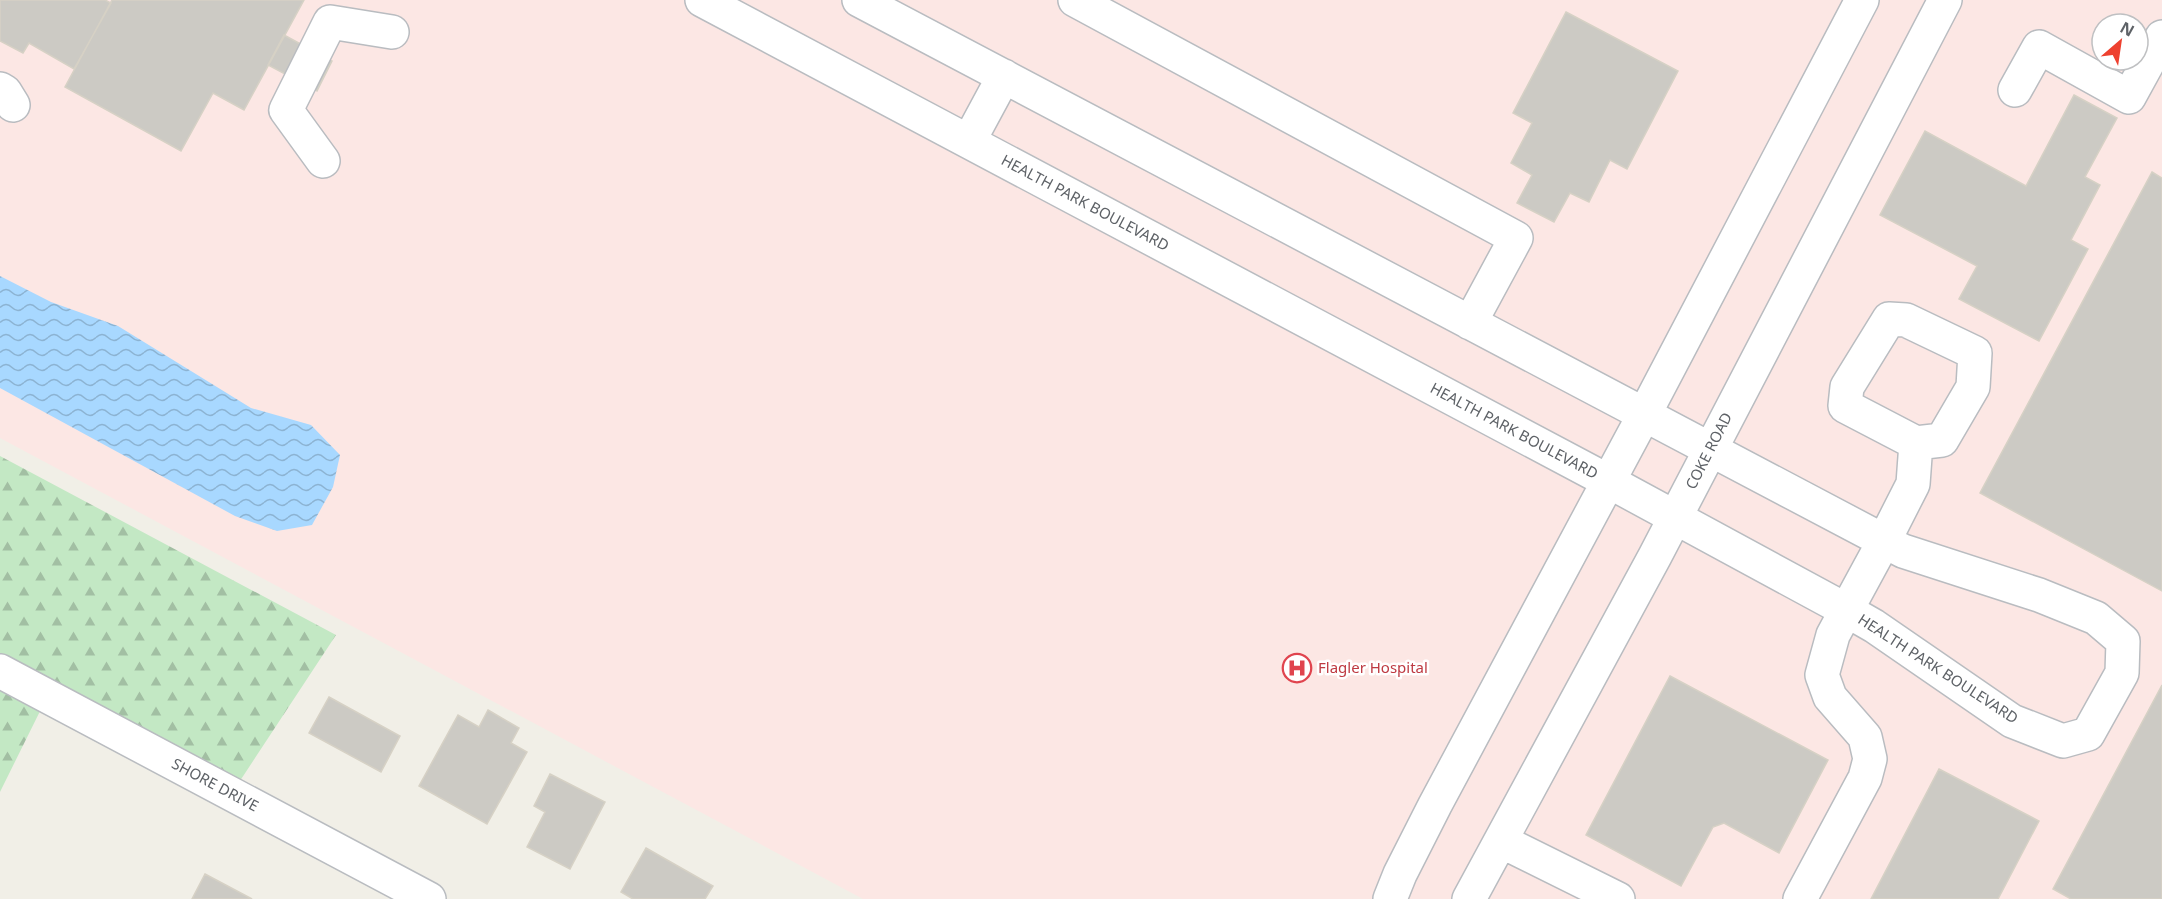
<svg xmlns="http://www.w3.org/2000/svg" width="2162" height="899" font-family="'Noto Sans',sans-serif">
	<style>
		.medical { fill: #fce7e4; fill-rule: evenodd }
		.forest { fill: url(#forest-firs) }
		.water { fill: url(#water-waves) }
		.building { fill: #cccac4; stroke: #d6d1c5; stroke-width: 1.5 }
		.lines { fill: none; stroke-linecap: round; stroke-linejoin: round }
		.minor-casing { stroke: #b9bcc0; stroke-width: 36 }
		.minor { stroke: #fff; stroke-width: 33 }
		.labels { text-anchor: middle; stroke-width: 5; stroke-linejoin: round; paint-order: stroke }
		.street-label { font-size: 15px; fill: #5e6267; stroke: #fff }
		.health-label { font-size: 15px; fill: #be3a42; stroke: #fff; text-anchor: start }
	</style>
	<defs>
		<pattern id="forest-firs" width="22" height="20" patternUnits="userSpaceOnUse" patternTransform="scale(1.5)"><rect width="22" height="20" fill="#c3e8c4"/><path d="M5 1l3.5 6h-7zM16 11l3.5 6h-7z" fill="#a2bfa3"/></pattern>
		<pattern id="water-waves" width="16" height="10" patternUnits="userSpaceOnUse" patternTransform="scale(1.5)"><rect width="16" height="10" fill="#a8d8ff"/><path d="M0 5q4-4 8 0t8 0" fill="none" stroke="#8cb3d2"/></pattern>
	</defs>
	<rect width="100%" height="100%" fill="#f1efe7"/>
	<path class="medical" d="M0 0H2162V899H863L0 438ZM2102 24H2138V60H2102Z"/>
	<path class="forest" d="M0 456 336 635 232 793 49 693 0 792Z"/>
	<path class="water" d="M0 276 51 302 118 326 251 408 311 425 340 455 333 487 312 525 277 531 235 516 0 388Z"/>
	<path class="building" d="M0 0H105L111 3 74 69 29 43 23 53 0 41Z
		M112 0H304L244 110 213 93 181 151 65 87Z
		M1566 12 1678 71 1627 169 1610 160 1589 202 1570 193 1554 222 1517 203 1532 175 1511 163 1532 123 1513 113Z
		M284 35 332 61 317 91 268 65Z
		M2074 95 2117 118 2085 177 2100 185 2071 240 2088 249 2039 341 1959 299 1977 266 1880 215 1925 131 2026 186Z
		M2152 172 2162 178V591L1980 493Z
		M1670 676 1828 760 1779 853 1724 823 1713 827 1681 886 1586 835Z
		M2162 685V899H2071L2053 889Z
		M329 697 400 736 381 772 309 733Z
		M488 710 519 728 511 743 527 752 487 824 419 786 458 715 479 727Z
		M1939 769 2039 821 1998 899H1871Z
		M550 774 605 802 570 869 527 847 545 812 534 806Z
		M646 848 713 886 705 899H633L621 892Z
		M205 874 252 899H192Z"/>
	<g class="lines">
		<g class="minor-casing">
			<path id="minor" d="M702 0 1608 481 1846 610 1874 626 2012 721 2063 741 2088 734 2122 673 2123 641 2096 618 2039 595 1903 551 859 0
				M1075 0 1516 238 1470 323
				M0 89 5 92 13 105
				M2015 90 2039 47 2129 97 2162 37
				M969 141 1004 76
				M323 161 286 110 330 22 392 32
				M0 671 429 899
				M1501 841 1618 899
				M1390 899 1400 874 1435 805 1644 415 1862 0
				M1469 899 1655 556 1945 0
				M1800 899 1865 778 1870 759 1865 737 1830 697 1822 675 1833 635 1884 541 1913 484 1916 443 1845 406 1847 387 1889 319 1906 320 1975 353 1973 387 1942 440 1916 443"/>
		</g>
		<use href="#minor" class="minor"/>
	</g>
	<defs>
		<g id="hospital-ring" transform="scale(1.5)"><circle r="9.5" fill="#fff" stroke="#e0444e" stroke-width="1.5"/><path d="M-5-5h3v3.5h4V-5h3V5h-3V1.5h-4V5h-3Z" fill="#e0444e"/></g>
	</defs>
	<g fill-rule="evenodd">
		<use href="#hospital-ring" x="1297" y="668"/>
	</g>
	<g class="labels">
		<g class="street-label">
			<text transform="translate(1085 203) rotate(28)" y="5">HEALTH PARK BOULEVARD</text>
			<text transform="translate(1514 431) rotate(28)" y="5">HEALTH PARK BOULEVARD</text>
			<text transform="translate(1709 451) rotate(-63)" y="5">COKE ROAD</text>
			<text transform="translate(1938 669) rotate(33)" y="5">HEALTH PARK BOULEVARD</text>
			<text transform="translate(215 785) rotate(28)" y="5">SHORE DRIVE</text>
		</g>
		<g class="health-label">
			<text x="1318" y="673">Flagler Hospital</text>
		</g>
	</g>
	<g transform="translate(2120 42) rotate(29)"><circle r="28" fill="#ffffff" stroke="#bfc0c2" stroke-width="1.5"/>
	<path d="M0-4.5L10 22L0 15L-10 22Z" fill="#ee412f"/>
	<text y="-9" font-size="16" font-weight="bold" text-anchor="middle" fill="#5e6267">N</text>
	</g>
</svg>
